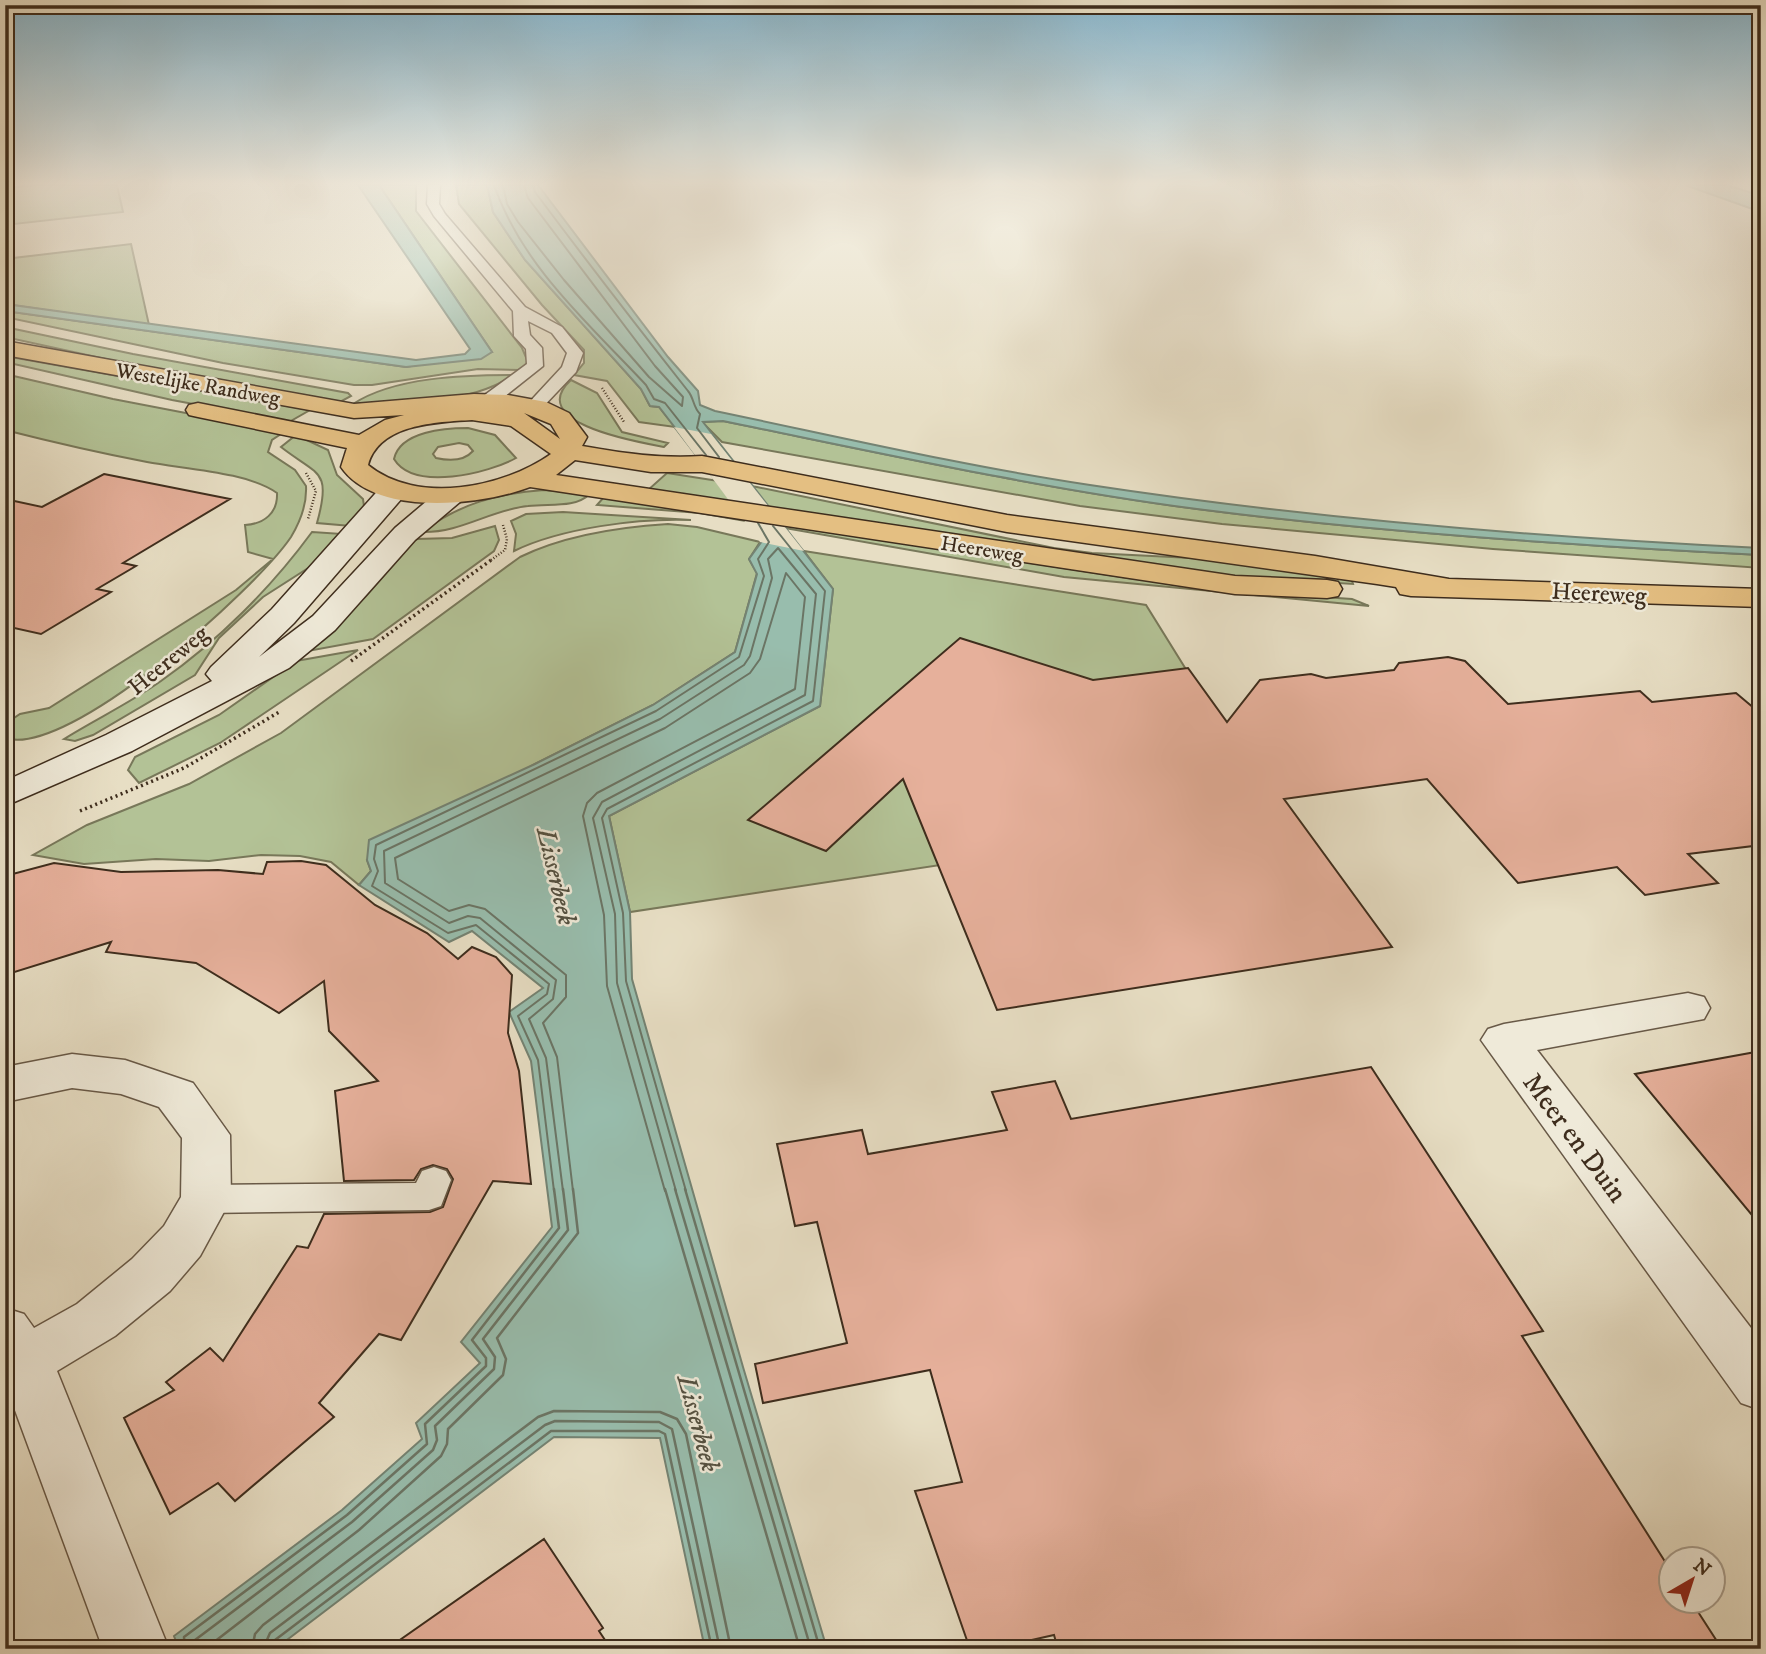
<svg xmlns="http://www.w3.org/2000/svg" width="1766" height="1654" font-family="'IM FELL DW Pica',serif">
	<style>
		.green { fill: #b3c296; stroke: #78785a; stroke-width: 2; fill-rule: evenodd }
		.water { fill: #98bdad; stroke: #748373; stroke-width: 2 }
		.pier { fill: #e7dec4 }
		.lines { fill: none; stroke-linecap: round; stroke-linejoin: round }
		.shore-far1 { stroke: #6b7565; stroke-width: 2 }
		.shore { stroke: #6b7565; stroke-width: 2.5 }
		.building { fill: #e6b09b; stroke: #3e2d1d; stroke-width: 2 }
		.lane-casing { stroke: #685947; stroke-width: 3 }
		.street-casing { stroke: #685947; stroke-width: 3 }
		.secondary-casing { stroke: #3e2d1d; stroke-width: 3 }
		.primary-casing { stroke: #3e2d1d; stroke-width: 3 }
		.path-far1 { stroke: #3e2d1d; stroke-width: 2.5; stroke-dasharray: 1 2; stroke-linecap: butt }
		.path { stroke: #3e2d1d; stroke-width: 3.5; stroke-dasharray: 2 3.5; stroke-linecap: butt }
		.lane { fill: #efead9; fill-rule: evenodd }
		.street { fill: #efead9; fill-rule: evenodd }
		.secondary { fill: #efead9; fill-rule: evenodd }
		.primary { fill: #e4bf82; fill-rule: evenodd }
		.labels { text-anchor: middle; stroke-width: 5; stroke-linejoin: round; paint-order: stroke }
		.far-street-label { font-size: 21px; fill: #3e2d1d; stroke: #efead9 }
		.street-label { font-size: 24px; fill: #3e2d1d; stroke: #efead9 }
		.water-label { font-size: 26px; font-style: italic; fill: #545141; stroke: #efead9 }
		.near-street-label { font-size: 28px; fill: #3e2d1d; stroke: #efead9 }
	</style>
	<rect width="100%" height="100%" fill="#e7dec4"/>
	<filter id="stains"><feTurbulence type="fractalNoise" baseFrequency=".00286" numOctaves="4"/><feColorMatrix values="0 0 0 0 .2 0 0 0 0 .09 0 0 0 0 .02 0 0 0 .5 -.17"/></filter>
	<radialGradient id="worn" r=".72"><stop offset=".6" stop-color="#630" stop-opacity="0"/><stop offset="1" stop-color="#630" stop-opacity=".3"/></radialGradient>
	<path class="green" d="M37 185H117L123 212 5 225V188Z
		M379 185H416V211L522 348 528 362 520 370 478 369 372 385H354L223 363 5 317V311L406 367 492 352Z
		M456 185H487L493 212 525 260 641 389 650 406 659 407 675 427 639 422 607 381 574 375 584 363V350L542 305 459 204Z
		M131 244 149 325 5 304V259Z
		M5 327 133 354 348 393 351 396 340 402 133 365 5 337Z
		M5 356 310 410 289 422 172 400 5 362Z
		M5 374 113 399 284 432 272 440 268 452 295 470 306 486C307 504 300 522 291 537 256 589 68 759 5 738V724L20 714 49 708 236 590 273 559 248 552 245 525C264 524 278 513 277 493 248 472 184 469 147 462 100 453 52 442 5 430Z
		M513 375C470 406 404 400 353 404 394 377 464 375 513 375Z
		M571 380 597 393 622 432 668 443 664 447C638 442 524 423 571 380Z
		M723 421C880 453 1038 488 1197 509 1384 533 1572 545 1761 555V568L1493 549 1222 524 1080 506 722 442 702 422Z
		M468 428 495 435 516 458C489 473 414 492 394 459 400 431 446 428 468 428ZM459 443 468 445 473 451C464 461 449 461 436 458L433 454 438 447Z
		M296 435 328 450 337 475 363 499 364 506 351 526 317 523C332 469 318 476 281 447Z
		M667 473 757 487 1054 548 1092 553 1192 558 1350 575 1353 584 1224 576 648 490Z
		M544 490 590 494C574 509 549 503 528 506 490 510 461 533 422 532 459 504 498 493 544 490Z
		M604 497 1128 578 1247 592 1352 599 1369 606 1064 577 700 513 597 505Z
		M563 512 691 520C639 518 561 528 514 551L516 534 511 521 526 514Z
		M668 524 697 527 760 542 749 559 757 573 735 652 653 705 535 764 367 860 371 871 359 885 331 862 300 856 261 855 209 861 156 859 84 864 33 855 87 825 189 784 281 733 520 557C563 536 620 527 668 524Z
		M495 526 499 540 494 551 373 639 308 651 366 596 416 539 452 538Z
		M312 532 343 534 316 563 263 597 219 638 195 675 93 735 75 741 64 739C96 719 130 703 161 681 218 641 271 588 312 532Z
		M804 551 1146 605 1187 671 909 766 947 864 630 912 609 816 820 706 833 589Z
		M358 650 220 743 139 783 128 770 135 757 219 715 296 661Z"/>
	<path class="water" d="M358 185H379L492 352 481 359 406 367 5 311V304L416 360 465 354 470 349Z
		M487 185H538L668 357 698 391 700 405 715 411C840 437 964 466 1090 485 1313 519 1536 537 1761 548V555C1572 545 1384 533 1197 509 1038 488 880 453 723 421L703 422 833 589 820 706 609 816 630 912 632 979 743 1367 827 1649H705L660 1438 554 1437 275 1649H179L174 1636 342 1510 422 1439 416 1423 480 1363 461 1342 552 1227 531 1061 509 1012 543 988 472 931 449 942 359 885 371 871 367 860 369 840 535 764 653 705 735 652 757 574 749 559 762 541 659 407 650 406 641 389 525 260 493 212Z
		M1685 185H1727L1761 196V212Z"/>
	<path class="pier" d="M674 427 711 434 804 551 760 542Z"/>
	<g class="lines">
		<path class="shore-far1" d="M494 185C522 266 589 324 646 385L654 399 665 403 706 455
			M503 185 507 204 518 222 564 280 649 377 682 406 683 397 655 366 528 198 524 185
			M533 185 535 192C585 259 636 325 688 391 694 398 693 407 700 414L697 428 719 457
			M554 1191 538 1060 518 1016 547 994 549 984 476 925 448 933 372 886 378 871 374 859 376 845 656 711 739 657 764 576 758 559 769 542 758 523
			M563 1191 546 1058 529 1019 553 999 556 980 480 918 468 916 449 923 385 883 384 851 660 719 744 665 750 656 772 578 768 559 778 548 816 594 805 695 602 802 593 818 615 914 617 983 676 1191
			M573 1191 557 1057 543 1023 566 997V975L485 909 469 905 449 911 398 879 395 858 665 728 750 673 760 659 786 573 805 597 795 689 597 793 587 803 583 816 604 915 607 986 665 1191
			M686 1191 626 981 623 913 602 818 607 809 813 701 825 591 773 526"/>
		<path class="shore" d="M665 1189 800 1649
			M675 1189 811 1649
			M685 1189 820 1649
			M185 1649 184 1637 347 1515 427 1444 425 1424 486 1366V1358L472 1340 559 1228 554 1189
			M194 1649 195 1640 352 1522 433 1450 437 1440 435 1426 494 1369 495 1357 483 1339 568 1230 563 1189
			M205 1649 359 1530 441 1456 447 1444 448 1429 503 1375 506 1359 497 1338 578 1233 573 1189
			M252 1649 255 1634 263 1625 538 1417 554 1411 660 1412 677 1419 686 1434 731 1649
			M263 1649 270 1633 545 1425 555 1421 659 1422 672 1429 720 1649
			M272 1649 275 1640 551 1431H659L665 1434 712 1649"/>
	</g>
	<path class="building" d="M104 474 230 499 123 563 136 566 97 589 111 592 41 634 5 626V499L42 507Z
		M960 638 1093 680 1188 668 1227 722 1260 680 1311 674 1326 678 1394 670 1399 663 1448 657 1465 661 1508 704 1640 691 1652 702 1736 693 1761 714V845L1688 854 1718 883 1645 895 1617 867 1518 883 1427 779 1284 799 1392 947 997 1010 903 779 826 851 748 820Z
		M301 861 326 865 375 905 427 933 458 959 472 947 496 957 512 975 508 1033 519 1071 531 1184 493 1181 401 1340 379 1334 319 1403 334 1417 235 1501 218 1483 170 1514 124 1418 174 1390 166 1382 210 1348 223 1361 297 1246 308 1248 324 1214 430 1212 443 1207 453 1179 447 1169 433 1165 421 1169 414 1180 344 1181 335 1091 378 1081 329 1031 324 981 279 1013 196 963 106 952 111 942 5 975V876L54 863 121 872 218 870 263 874 267 862Z
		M1761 1051V1226L1635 1074Z
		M1371 1067 1543 1331 1522 1336 1671 1571V1601H1691L1722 1649H1058L1054 1635 992 1649H970L915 1491 962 1482 930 1370 763 1403 755 1364 847 1343 817 1222 795 1226 777 1144 862 1130 868 1154 1007 1130 992 1092 1055 1081 1071 1119Z
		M544 1539 603 1628 599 1631 611 1649H387Z"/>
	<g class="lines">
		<g class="lane-casing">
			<path id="lane" d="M428 185H440L439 204 445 214 525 307 562 327 583 353 576 372 538 412H526L524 408 562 367 567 353 552 333 528 321 530 335 542 348 543 366 494 405H482L480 401 482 397 527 364 526 349 514 336 513 311 434 216 427 204Z
				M434 1167 446 1171 451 1180 441 1206 429 1210 206 1213 194 1209 189 1199 194 1189 206 1185 416 1183 422 1171Z"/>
		</g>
		<g class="street-casing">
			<path id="street" d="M1688 993 1704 997 1710 1008 1704 1019 1537 1050 1761 1341V1410L1741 1403 1481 1040 1488 1029 1504 1024Z
				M72 1054 125 1060 193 1083 230 1135 231 1199 200 1256 170 1291 115 1336 57 1371 169 1649H103L9 1394 5 1396V1308L24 1314 34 1328 77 1304 132 1259 164 1226 181 1197 182 1138 159 1107 121 1094 72 1088 5 1102V1067Z"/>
		</g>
		<g class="secondary-casing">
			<path id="secondary" d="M393 483 403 485 407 491 403 497 294 623 259 657 313 616 395 528 441 489H461L465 495 461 501 415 540 335 630 289 668 132 751 5 806V781L106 735 212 681 206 674 211 667 272 609 383 485Z"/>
		</g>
		<g class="primary-casing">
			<path id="primary" d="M5 341 354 404 474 394 508 395 546 402 569 413 587 437 582 446C622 453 661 459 702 456L1007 515 1315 556 1449 579 1761 589V607L1411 596 1400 594 1396 587 1377 584 1007 532 702 472H651L575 460 556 475 1235 576 1327 580 1338 582 1342 589 1338 596 1327 598 1235 594 530 487C480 506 375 517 341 467L347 448 198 417 189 415 186 410 189 405 198 403 359 435 385 420 404 415 354 418 5 355ZM524 413 551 424 560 439ZM472 420 511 426 551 454C503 488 417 505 368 465 379 424 436 422 472 420Z"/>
		</g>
		<path class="path-far1" d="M602 388 624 422
			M306 473 316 491 308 519
			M491 560 505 550 507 539 503 525"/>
		<path class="path" d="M351 661 494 558
			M166 666 180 654
			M80 811 184 768 281 711"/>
		<use href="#lane" class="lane"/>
		<use href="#street" class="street"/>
		<use href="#secondary" class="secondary"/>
		<use href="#primary" class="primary"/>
	</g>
	<linearGradient id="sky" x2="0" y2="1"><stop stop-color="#88b8d0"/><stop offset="0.44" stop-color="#f4f0e4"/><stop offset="1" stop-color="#f4f0e4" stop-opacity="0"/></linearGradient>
	<rect width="1766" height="417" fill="url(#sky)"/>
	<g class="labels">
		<g class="far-street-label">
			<text transform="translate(198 384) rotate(10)" y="7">Westelijke Randweg</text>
			<text transform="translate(982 549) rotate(9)" y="7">Heereweg</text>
		</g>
		<g class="street-label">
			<text transform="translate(1599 593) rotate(3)" y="8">Heereweg</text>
			<text transform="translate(168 660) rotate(-39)" y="8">Heereweg</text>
		</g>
		<g class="water-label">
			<text transform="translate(557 876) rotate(77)" y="9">Lisserbeek</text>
			<text transform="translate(699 1423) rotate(75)" y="9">Lisserbeek</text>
		</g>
		<g class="near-street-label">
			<text transform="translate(1576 1137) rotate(53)" y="10">Meer en Duin</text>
		</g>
	</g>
	<rect width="1766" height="1654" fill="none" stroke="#e7dec4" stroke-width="28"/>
	<rect x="7" y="7" width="1752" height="1640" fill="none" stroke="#3e2d1d" stroke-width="3.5"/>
	<rect x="14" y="14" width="1738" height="1626" fill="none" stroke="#3e2d1d" stroke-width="2"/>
	<g transform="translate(1692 1580) rotate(39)"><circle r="33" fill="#efead9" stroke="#a89e8e" stroke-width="2"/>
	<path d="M0-5L12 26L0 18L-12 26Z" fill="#8f2418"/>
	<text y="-10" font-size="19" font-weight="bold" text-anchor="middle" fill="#3e2d1d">N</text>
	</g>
	<rect width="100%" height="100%" filter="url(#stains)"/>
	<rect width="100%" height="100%" fill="url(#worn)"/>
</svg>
